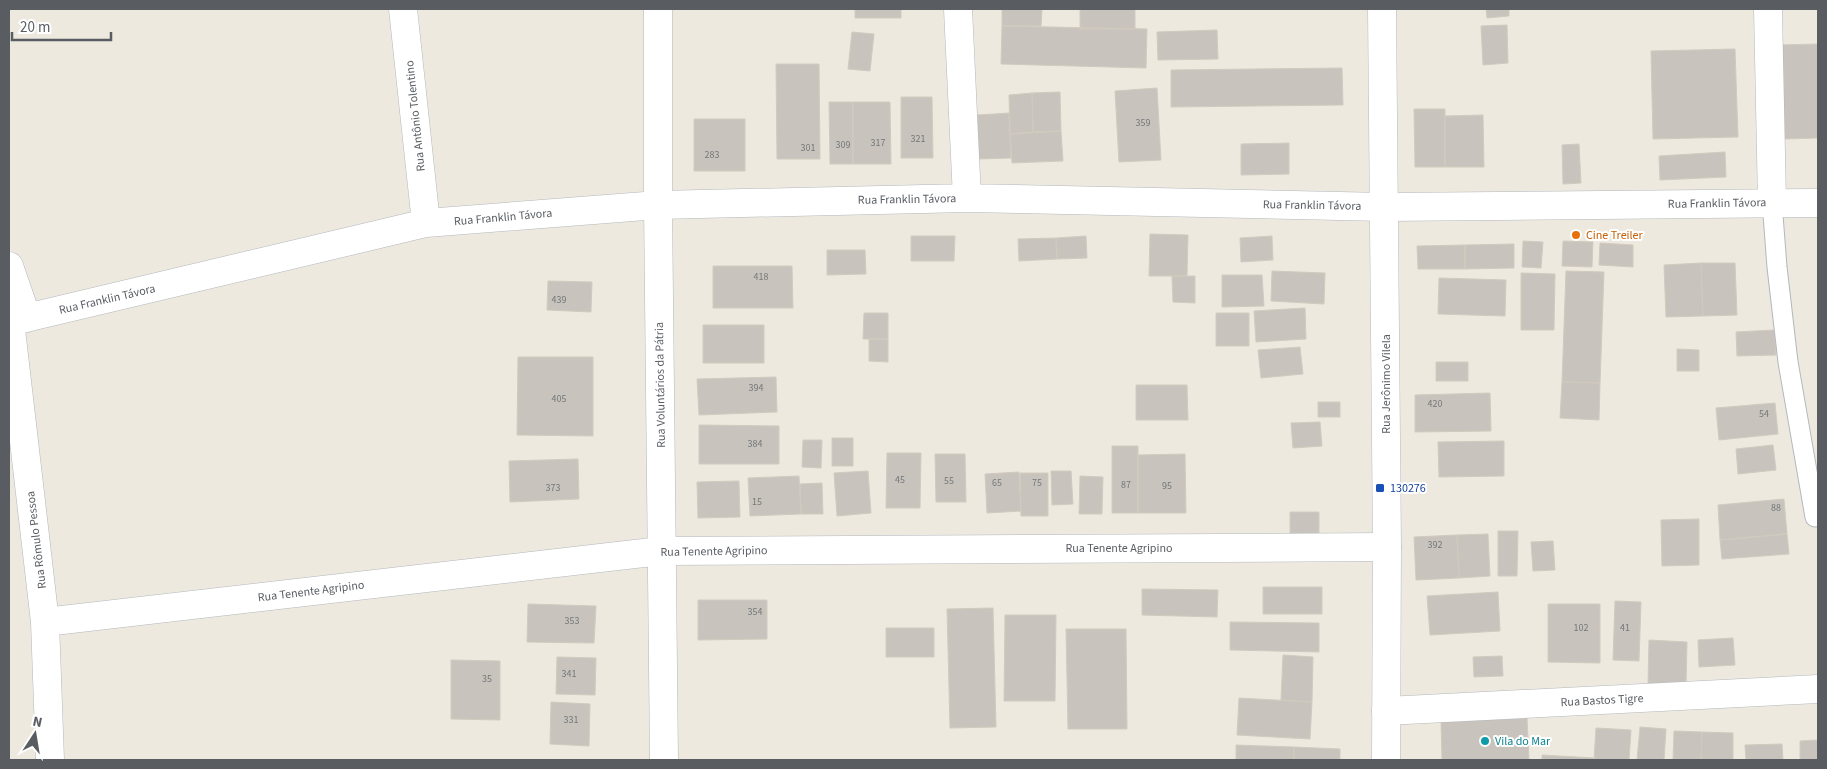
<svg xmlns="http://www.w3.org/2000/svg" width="1827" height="769" font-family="'Source Sans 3',sans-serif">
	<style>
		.building { fill: #c8c4bd; stroke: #d2cabe }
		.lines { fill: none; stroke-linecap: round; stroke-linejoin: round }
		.service-casing { stroke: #b3b7bc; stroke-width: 21 }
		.minor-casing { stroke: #b3b7bc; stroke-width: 29 }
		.secondary-casing { stroke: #b6bac0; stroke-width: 29 }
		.service { stroke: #fff; stroke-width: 19 }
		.minor { stroke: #fff; stroke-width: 28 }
		.secondary { stroke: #fff; stroke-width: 28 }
		.food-dot { fill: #e8710a; stroke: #fff; stroke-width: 2 }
		.transit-dot { fill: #1a4fb4; stroke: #fff; stroke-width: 2 }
		.culture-dot { fill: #0f9aa8; stroke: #fff; stroke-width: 2 }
		.labels { text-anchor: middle; stroke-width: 4; stroke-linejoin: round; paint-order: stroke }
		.number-label { font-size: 10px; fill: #757779 }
		.street-label { font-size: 12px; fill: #595d62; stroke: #fff }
		.food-label { font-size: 12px; fill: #c56008; stroke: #fff; text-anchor: start }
		.transit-label { font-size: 12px; fill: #164399; stroke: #fff; text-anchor: start }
		.culture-label { font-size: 12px; fill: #0d838f; stroke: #fff; text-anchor: start }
	</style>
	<rect width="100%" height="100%" fill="#ede9df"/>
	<path class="building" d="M855 9H901V18H855Z
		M1002 9H1042L1041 26H1002Z
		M1080 9H1135V29H1080Z
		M1486 9H1509V16L1487 18Z
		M1507 25 1508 63 1483 65 1481 26Z
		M1002 26 1147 29 1146 68 1001 64Z
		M1217 30 1218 59 1158 60 1157 32Z
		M852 32 874 34 870 71 848 69Z
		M1818 44V138L1783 139 1779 45Z
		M1735 49 1738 137 1653 139 1651 51Z
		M776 64H819L820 159H777Z
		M1342 68 1343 105 1171 107V70Z
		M1157 88 1161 160 1119 162 1115 91Z
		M1060 92 1061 131 1033 132 1032 93Z
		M1032 93 1033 132 1010 134 1009 95Z
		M901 97H932L933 158H901Z
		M829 102H853V164H830Z
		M853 102H890L891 164H853Z
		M1414 109H1445V167H1415Z
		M1009 113 1011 158 979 159 977 115Z
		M1483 115 1484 167H1445V116Z
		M694 119H745V171H694Z
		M1061 131 1063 161 1012 163 1010 134Z
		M1289 143V174L1241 175V144Z
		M1579 144 1581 183 1563 184 1562 145Z
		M1725 152 1726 177 1660 180 1659 156Z
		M1150 234 1188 235 1187 276H1149Z
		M911 236H955L954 261H911Z
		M1086 236 1087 258 1057 259 1056 238Z
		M1272 236 1273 260 1241 262 1240 238Z
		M1056 238 1057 259 1019 261 1018 239Z
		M1523 241 1543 242 1541 268 1522 267Z
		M1563 241 1593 242 1592 267 1562 266Z
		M1600 243 1633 245V267L1599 265Z
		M1514 244V268L1465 269V245Z
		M1465 245V269H1418L1417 246Z
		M827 250H865L866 274 827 275Z
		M1701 263 1703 316 1666 317 1664 265Z
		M1701 263H1735L1737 315 1703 316Z
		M713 266H792L793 308H713Z
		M1272 271 1325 273 1324 304 1271 301Z
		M1566 271 1604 272 1600 383 1562 382Z
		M1521 273 1555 274 1554 330H1521Z
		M1222 275H1262L1264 306 1222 307Z
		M1172 276H1195V303L1173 302Z
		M1439 278 1506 280 1505 316 1438 314Z
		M548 281 592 282 591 312 547 310Z
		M1305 308 1306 339 1256 342 1254 311Z
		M864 313H888V339H863Z
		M1216 313H1249V346H1216Z
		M703 325H764V363H703Z
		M1774 330 1776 355 1737 356 1736 332Z
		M869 339H888V362L869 361Z
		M1300 347 1303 374 1261 378 1258 350Z
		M1677 349 1699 350V371H1677Z
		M518 357H593V436L517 435Z
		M1436 362H1468V381H1436Z
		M776 377 777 412 699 415 697 379Z
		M1562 382 1600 383 1599 420 1560 418Z
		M1136 385H1187L1188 420H1136Z
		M1490 393 1491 431 1415 432V395Z
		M1318 402H1340V417H1318Z
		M1775 403 1778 434 1719 440 1716 408Z
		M1320 422 1322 446 1293 448 1291 423Z
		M699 425 779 426V464H699Z
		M832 438H853V466H832Z
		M803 440H822L821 468 802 467Z
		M1504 441V476L1439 477 1438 442Z
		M1773 445 1776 470 1738 474 1736 449Z
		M1112 446H1138V513H1112Z
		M887 453H921L920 508H886Z
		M935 454H965L966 502H936Z
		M1185 454 1186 513H1138V455Z
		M578 459 579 499 510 502 509 461Z
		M868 471 871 513 837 516 834 473Z
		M1051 471H1071L1073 504 1052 505Z
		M1019 472 1021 511 987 513 985 474Z
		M1020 473H1048V516H1021Z
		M799 476 801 514 750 516 748 478Z
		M1080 476 1103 477 1102 514H1079Z
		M739 481 740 517 698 518 697 482Z
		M822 483 823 514H801L800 484Z
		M1784 499 1787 534 1720 540 1718 505Z
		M1290 512H1319V534L1290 535Z
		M1699 519V565L1662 566 1661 520Z
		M1498 531H1518L1517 576H1498Z
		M1488 534 1490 576 1459 578 1457 535Z
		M1787 534 1789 554 1722 559 1720 540Z
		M1457 535 1459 578 1416 580 1414 537Z
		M1553 541 1555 570 1533 571 1531 542Z
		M1263 587H1322V614H1263Z
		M1142 589 1218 590 1217 617 1142 615Z
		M1498 592 1500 631 1430 635 1427 596Z
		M698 600H767V639L698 640Z
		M1615 601 1641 602 1639 661 1613 660Z
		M528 604 596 606 594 643 527 642Z
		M1548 604H1600V663L1548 662Z
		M993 608 996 727 950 728 947 609Z
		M1005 615H1056L1055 701H1004Z
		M1230 622 1319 623V652L1230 650Z
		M886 628H934V657H886Z
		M1066 629H1126L1127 729H1068Z
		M1733 638 1735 665 1699 667 1698 640Z
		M1649 640 1687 642 1686 686 1648 685Z
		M1283 655 1313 657 1312 702 1281 700Z
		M1502 656 1503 676 1474 677 1473 657Z
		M557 657 596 658 595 695 556 694Z
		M451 660 500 661V720L451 719Z
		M1239 698 1312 702 1310 739 1237 735Z
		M551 702 590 704 589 746 550 744Z
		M1527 718 1529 760H1442L1441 721Z
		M1640 727 1666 729 1664 760H1637Z
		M1596 728 1631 730 1629 760H1594Z
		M1674 731 1702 732 1701 760H1673Z
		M1702 732 1733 733V760H1701Z
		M1818 740V760H1800V741Z
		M1782 744 1783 760H1746L1745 745Z
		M1236 745 1294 747V760H1236Z
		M1294 747 1340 749V760H1294Z
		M1542 755 1594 758V760H1542Z"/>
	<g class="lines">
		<g class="service-casing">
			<path id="service" d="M1772 202 1777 267 1788 362 1815 517"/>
		</g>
		<g class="minor-casing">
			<path id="minor" d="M403 9 426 223
				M658 9V205L664 760
				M958 9 967 198
				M1768 9 1772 202
				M9 266 27 318
				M10 321 45 622 50 760
				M9 322 426 223 658 205 967 198 1385 207 1818 203
				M45 622 661 551 1387 547
				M1386 711 1818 689"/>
		</g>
		<g class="secondary-casing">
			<path id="secondary" d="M1382 9 1387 547 1386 760"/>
		</g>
		<use href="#service" class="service"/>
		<use href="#minor" class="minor"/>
		<use href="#secondary" class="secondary"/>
	</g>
	<circle class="food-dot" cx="1576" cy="235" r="5"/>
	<rect class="transit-dot" x="1375" y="483" width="10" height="10" rx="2.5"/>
	<circle class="culture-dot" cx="1485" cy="741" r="5"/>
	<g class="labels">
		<g class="number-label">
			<text x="1143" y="126">359</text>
			<text x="918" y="142">321</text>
			<text x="878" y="146">317</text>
			<text x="843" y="148">309</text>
			<text x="808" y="151">301</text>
			<text x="712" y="158">283</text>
			<text x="761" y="280">418</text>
			<text x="559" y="303">439</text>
			<text x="756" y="391">394</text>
			<text x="559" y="402">405</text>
			<text x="1435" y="407">420</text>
			<text x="1764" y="417">54</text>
			<text x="755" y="447">384</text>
			<text x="900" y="483">45</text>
			<text x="949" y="484">55</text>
			<text x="997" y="486">65</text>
			<text x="1037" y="486">75</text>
			<text x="1126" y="488">87</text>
			<text x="1167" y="489">95</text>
			<text x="553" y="491">373</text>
			<text x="757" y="505">15</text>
			<text x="1776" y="511">88</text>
			<text x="1435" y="548">392</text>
			<text x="755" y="615">354</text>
			<text x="572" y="624">353</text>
			<text x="1581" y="631">102</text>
			<text x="1625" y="631">41</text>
			<text x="569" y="677">341</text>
			<text x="487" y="682">35</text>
			<text x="571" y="723">331</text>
		</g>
		<g class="street-label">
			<text transform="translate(415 116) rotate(-96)" y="4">Rua Antônio Tolentino</text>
			<text transform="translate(907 199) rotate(-1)" y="4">Rua Franklin Távora</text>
			<text transform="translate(1717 203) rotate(-1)" y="4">Rua Franklin Távora</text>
			<text transform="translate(1312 205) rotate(1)" y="4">Rua Franklin Távora</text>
			<text transform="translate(503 217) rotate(-5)" y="4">Rua Franklin Távora</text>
			<text transform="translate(107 299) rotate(-13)" y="4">Rua Franklin Távora</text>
			<text transform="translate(1386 384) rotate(-90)" y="4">Rua Jerônimo Vilela</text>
			<text transform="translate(660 385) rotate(-91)" y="4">Rua Voluntários da Pátria</text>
			<text transform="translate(36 540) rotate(-97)" y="4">Rua Rômulo Pessoa</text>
			<text x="1119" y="552">Rua Tenente Agripino</text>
			<text transform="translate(714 551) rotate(-1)" y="4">Rua Tenente Agripino</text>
			<text transform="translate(311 591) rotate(-7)" y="4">Rua Tenente Agripino</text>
			<text transform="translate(1602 700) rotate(-3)" y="4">Rua Bastos Tigre</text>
		</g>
		<g class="food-label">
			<text x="1586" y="239">Cine Treiler</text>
		</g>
		<g class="transit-label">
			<text x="1390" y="492">130276</text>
		</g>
		<g class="culture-label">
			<text x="1495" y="745">Vila do Mar</text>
		</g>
	</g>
	<rect width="1827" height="769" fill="none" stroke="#595d62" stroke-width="20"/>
	<g transform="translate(35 734) rotate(12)" stroke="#ffffff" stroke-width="4" paint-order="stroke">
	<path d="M0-4L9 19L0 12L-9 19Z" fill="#595d62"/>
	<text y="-8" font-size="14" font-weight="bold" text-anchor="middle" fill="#595d62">N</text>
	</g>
	<path d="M12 32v8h99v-8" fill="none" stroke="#595d62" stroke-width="2.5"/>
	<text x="20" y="32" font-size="15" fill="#595d62" stroke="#ffffff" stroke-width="4" paint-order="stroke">20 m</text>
</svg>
